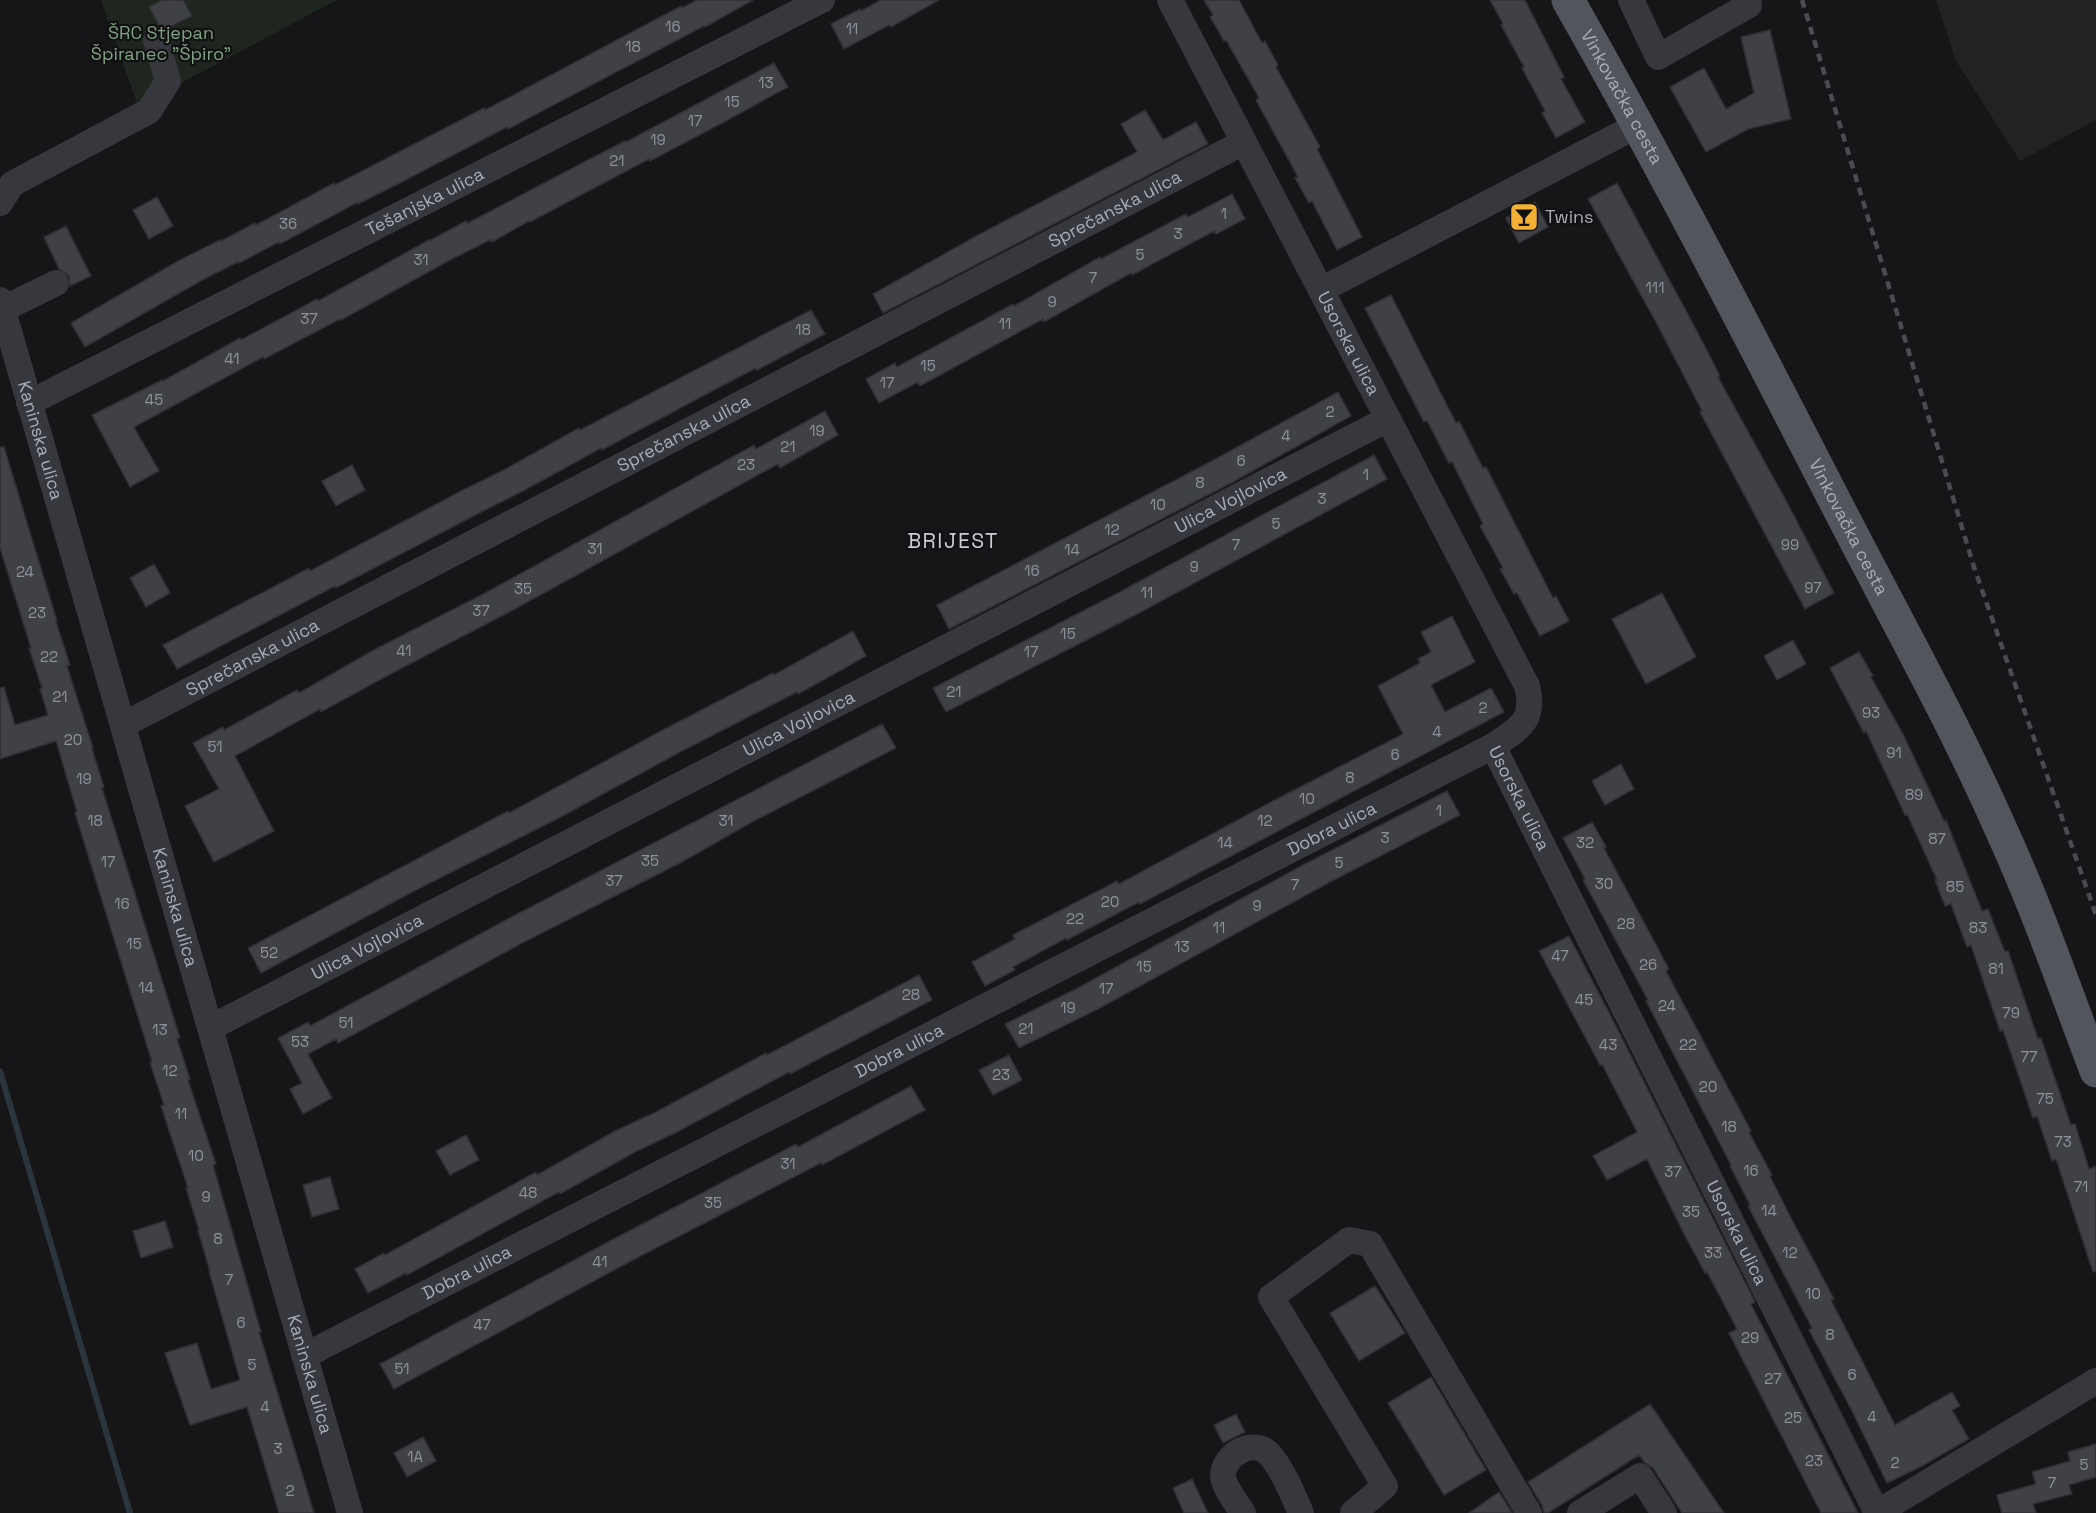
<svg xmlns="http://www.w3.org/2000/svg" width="2096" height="1513" font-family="'Space Grotesk',sans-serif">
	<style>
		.built { fill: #222225 }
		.green { fill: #1e261f }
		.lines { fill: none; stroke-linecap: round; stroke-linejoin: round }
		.stream { stroke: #2c353c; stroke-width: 6 }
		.building { fill: #404145; stroke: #303034; stroke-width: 1.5 }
		.minor { stroke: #37383d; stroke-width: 26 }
		.major { stroke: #53555c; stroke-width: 33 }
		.rail { stroke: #4a4c52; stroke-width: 4.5; stroke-dasharray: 8 6; stroke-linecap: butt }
		.labels { text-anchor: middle; stroke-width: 4.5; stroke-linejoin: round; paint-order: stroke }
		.number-label { font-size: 15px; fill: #8e929b }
		.park-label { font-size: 18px; fill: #7fa381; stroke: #111113 }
		.street-label { font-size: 18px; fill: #a8adb8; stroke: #111113 }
		.poi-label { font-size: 18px; fill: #a8adb8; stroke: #111113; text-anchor: start }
		.quarter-label { font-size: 21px; letter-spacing: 1.5px; fill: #c9ccd4; stroke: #111113 }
	</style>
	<rect width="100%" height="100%" fill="#161618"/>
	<path class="built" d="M1936 0H2096V120L2020 161 1956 61Z"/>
	<path class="green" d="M101 0H337L138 106Z"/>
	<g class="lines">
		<path class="stream" d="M0 1071 130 1513"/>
	</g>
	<path class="building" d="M162 0H183L192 16 166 29 159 25 149 7Z
		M697 0H753L705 27 704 26 508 129 507 127 394 186 358 204V202L280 244 279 242 239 263 238 262 204 279 85 347 71 323 178 261 220 240 221 241 255 223 256 225 334 183 335 185 484 108 485 110 681 6 682 8Z
		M881 0H939L891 27 889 25 844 49 831 24 860 9 861 11Z
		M1204 0H1239L1262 43 1265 41 1278 65 1276 67 1320 147 1317 149 1362 237 1337 250 1312 201 1309 203 1295 178 1298 177 1256 100 1259 98 1226 40 1224 41 1210 17 1213 15Z
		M1490 0H1525L1564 77 1561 79 1585 122 1556 138 1542 113 1545 111 1522 68 1524 67 1501 25 1503 24Z
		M1770 30 1791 119 1748 129 1706 152 1670 87 1704 68 1726 109 1754 93 1741 37Z
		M774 63 788 87 724 122 650 161 649 159 530 222 529 221 492 242 490 240 450 260 341 320 340 319 264 359 263 357 134 427 159 471 130 487 92 415 162 380 163 381 240 338 241 340 317 299 318 301 429 240V241L466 221 468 223 586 161 625 141 626 142Z
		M1145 110 1163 140 1196 122 1208 144 883 313 873 294 978 235 1137 152 1121 124Z
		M1617 183 1698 333 1720 376 1718 377 1790 508 1834 593 1805 609 1700 412 1702 411 1657 324 1588 199Z
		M1232 194 1245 219 1216 234 1214 231 1132 275 1131 273 1044 322 1043 319 920 386 918 382 879 403 866 379 895 363 897 367 1013 304 1014 306 1100 257 1101 259 1186 214 1188 217Z
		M157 197 173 226 149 239 133 210Z
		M1535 202 1548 227 1519 243 1506 218Z
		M66 226 91 276 70 286 69 276 59 269 44 237Z
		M1391 295 1456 423 1459 421 1483 468 1486 467 1553 598 1556 596 1569 621 1540 636 1517 593 1514 594 1500 569 1503 568 1480 526 1483 524 1452 462 1449 463 1427 421 1424 422 1365 308Z
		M811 310 825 334 757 370 756 368 716 389 602 450 601 448 523 491 485 510 336 588 335 586 177 669 163 645 309 568 310 571 463 490 502 471 579 428 580 430Z
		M1338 392 1351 416 1233 482 949 629 937 605 1208 463Z
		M825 411 838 435 780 468 778 464 515 609 396 671 321 712 320 709 235 756 274 831 214 862 185 806 219 789 193 743 223 727 224 730 297 690 299 693 372 651 489 591 754 445 756 449Z
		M0 447H4L57 621 56 622 70 665 67 666 93 748 92 749 104 787 102 788 180 1038 177 1039 190 1079 188 1080 216 1164 213 1165 261 1332H259L314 1513H279L247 1407 190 1425 165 1353 197 1343 211 1389 240 1380 209 1271H210L198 1231 199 1230 186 1188H188L161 1106 164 1105 150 1063 152 1062 75 813 77 812 56 741 0 759V688L4 687 15 725 48 715 40 689 42 688 29 648H31L0 548Z
		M1374 455 1387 479 1139 613 946 712 933 688 1116 594Z
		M352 465 365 490 336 506 322 481Z
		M154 564 170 593 146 607 130 578Z
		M1662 593 1696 657 1646 684 1612 619Z
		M1452 616 1475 662 1431 685 1445 712 1491 688 1504 712 1140 904 1139 902 1067 940 1066 938 1013 967 1015 970 985 986 972 962 1015 939 1013 935 1117 881 1119 884 1273 801 1403 734 1378 686 1420 663 1418 659 1431 652 1421 632Z
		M853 631 866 656 827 678 798 694 797 692 682 751 557 819 416 890 261 973 248 948 508 811 509 813 661 731 773 673 774 675Z
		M1793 640 1806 664 1777 680 1764 656Z
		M1859 652 1873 676 1871 677 1903 734 1944 821 1946 820 1982 911 1988 909 2005 952 2008 951 2038 1039 2041 1038 2071 1125 2075 1124 2089 1169 2096 1166V1271L2093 1272 2056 1159 2052 1161 2037 1116 2033 1118 2003 1030 2000 1031 1971 945 1967 947 1951 904 1945 906 1935 880H1937L1907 814 1905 815 1866 731 1864 733 1830 668Z
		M882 724 896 748 752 822 680 863 526 941 338 1043 336 1039 308 1054 332 1098 303 1114 290 1089 302 1083 278 1038 308 1022 310 1026 506 920Z
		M1621 764 1634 789 1605 805 1592 781Z
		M1447 791 1460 815 1330 882 1098 1009 1019 1048 1005 1024 1076 989 1303 865Z
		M1592 822 1606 847 1604 848 1669 969 1666 971 1751 1131 1749 1132 1772 1175 1770 1176 1790 1216 1834 1299 1831 1300 1895 1425 1952 1392 1960 1406 1952 1410 1969 1439 1922 1466 1887 1483 1852 1411 1809 1330 1812 1328 1748 1206 1750 1205 1730 1166 1731 1165 1646 1001 1648 1000 1583 880 1585 879 1563 838Z
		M1569 936 1616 1026 1755 1302 1751 1304 1858 1513H1821L1729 1333 1737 1329 1707 1272 1705 1273 1683 1232 1647 1159 1607 1180 1593 1156 1637 1132 1602 1064 1600 1065 1539 951Z
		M919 975 932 1000 790 1074 789 1072 677 1132 637 1151 560 1194 559 1192 407 1275 406 1273 368 1293 355 1269 384 1253 385 1255 536 1172 537 1175 615 1131 654 1113 766 1053 767 1055Z
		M1009 1055 1022 1080 993 1095 979 1070Z
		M911 1086 925 1110 822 1165 821 1163 629 1262 394 1389 380 1364 608 1242 796 1144 798 1147Z
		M466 1135 479 1160 450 1175 436 1151Z
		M330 1177 339 1209 312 1217 303 1185Z
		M165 1221 173 1247 141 1258 133 1231Z
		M1375 1286 1405 1333 1359 1361 1330 1313Z
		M1431 1377 1486 1470 1444 1495 1388 1403Z
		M1650 1404 1724 1513H1682L1653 1468 1644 1462 1639 1455 1548 1513H1544L1542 1505 1528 1482Z
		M1236 1414 1245 1432 1223 1443 1214 1425Z
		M423 1437 436 1461 407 1477 394 1453Z
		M2096 1444V1477L2069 1485 2072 1494 2033 1504 2036 1513H2002L1997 1495 2036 1484 2032 1472 2070 1461 2068 1452Z
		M1192 1479 1208 1513H1184L1173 1488Z
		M1499 1492 1512 1513H1469Z"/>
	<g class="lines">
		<g class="minor">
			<path id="s1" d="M1170 0 1527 686C1536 720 1519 729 1493 746L1877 1513"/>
			<path d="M1631 0 1658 57 1749 5 1748 0"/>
			<path d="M0 203 12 184 149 111 168 81 156 40"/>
			<path d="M1321 290 1638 125"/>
			<path id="s2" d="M0 300 350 1513"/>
			<path d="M3 309 56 283"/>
			<path id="s3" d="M29 403 822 0"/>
			<path id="s4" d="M123 725 1244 142"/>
			<path id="s5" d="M210 1028 1388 419"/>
			<path id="s6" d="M304 1356 1493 746"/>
			<path d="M1243 1513C1237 1503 1224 1488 1223 1476 1223 1454 1255 1437 1270 1455 1282 1468 1294 1497 1301 1513"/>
			<path d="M1353 1513 1385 1486 1271 1297 1349 1240 1370 1244 1529 1513"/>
			<path d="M1580 1513 1640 1476 1664 1513"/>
			<path d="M1877 1513 2096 1381"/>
		</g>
		<path class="major" id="s7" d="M1568 0C1663 167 1751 338 1839 509 1893 614 1951 717 1999 825 2036 905 2065 989 2096 1071"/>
		<path class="rail" d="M1802 0 1974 567 2096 915"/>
	</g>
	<defs>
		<g id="bar-square" transform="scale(1.5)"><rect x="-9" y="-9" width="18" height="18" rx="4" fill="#f2b134" stroke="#111113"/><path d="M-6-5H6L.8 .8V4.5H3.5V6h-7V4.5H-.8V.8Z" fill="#111"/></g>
	</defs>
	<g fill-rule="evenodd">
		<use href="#bar-square" x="1524" y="217"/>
	</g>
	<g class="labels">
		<g class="number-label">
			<text x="673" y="32">16</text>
			<text x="852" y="34">11</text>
			<text x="633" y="52">18</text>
			<text x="766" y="88">13</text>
			<text x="732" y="107">15</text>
			<text x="695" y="126">17</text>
			<text x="658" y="145">19</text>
			<text x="617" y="166">21</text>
			<text x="1224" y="219">1</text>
			<text x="288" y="229">36</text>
			<text x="1178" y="239">3</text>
			<text x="1140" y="260">5</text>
			<text x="421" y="265">31</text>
			<text x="1093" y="283">7</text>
			<text x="1655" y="293">111</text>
			<text x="1052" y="307">9</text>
			<text x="309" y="324">37</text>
			<text x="1005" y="329">11</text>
			<text x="803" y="335">18</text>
			<text x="232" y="364">41</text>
			<text x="928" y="371">15</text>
			<text x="887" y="388">17</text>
			<text x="154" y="405">45</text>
			<text x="1330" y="417">2</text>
			<text x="817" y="436">19</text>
			<text x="1286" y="441">4</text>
			<text x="788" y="452">21</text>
			<text x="1241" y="466">6</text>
			<text x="746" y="470">23</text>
			<text x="1366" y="480">1</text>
			<text x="1200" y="488">8</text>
			<text x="1322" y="504">3</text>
			<text x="1158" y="510">10</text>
			<text x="1276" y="529">5</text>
			<text x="1112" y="535">12</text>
			<text x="1236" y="550">7</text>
			<text x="1790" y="550">99</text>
			<text x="595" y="554">31</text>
			<text x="1072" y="555">14</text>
			<text x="1194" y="572">9</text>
			<text x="1032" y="576">16</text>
			<text x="25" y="577">24</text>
			<text x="1813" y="593">97</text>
			<text x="523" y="594">35</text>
			<text x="1147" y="598">11</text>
			<text x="481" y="616">37</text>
			<text x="37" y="618">23</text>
			<text x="1068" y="639">15</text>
			<text x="404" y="656">41</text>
			<text x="1031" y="657">17</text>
			<text x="49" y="662">22</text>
			<text x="954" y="697">21</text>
			<text x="60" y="702">21</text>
			<text x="1483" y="713">2</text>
			<text x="1871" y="718">93</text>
			<text x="1437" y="737">4</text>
			<text x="73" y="745">20</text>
			<text x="215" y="752">51</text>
			<text x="1894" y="758">91</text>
			<text x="1395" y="760">6</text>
			<text x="1350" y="783">8</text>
			<text x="84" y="784">19</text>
			<text x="1914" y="800">89</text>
			<text x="1307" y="804">10</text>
			<text x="1439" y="816">1</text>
			<text x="95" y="826">18</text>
			<text x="726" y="826">31</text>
			<text x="1265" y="826">12</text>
			<text x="1385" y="843">3</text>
			<text x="1937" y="844">87</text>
			<text x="1225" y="848">14</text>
			<text x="1585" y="848">32</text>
			<text x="650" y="866">35</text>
			<text x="108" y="867">17</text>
			<text x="1339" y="868">5</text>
			<text x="614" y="886">37</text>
			<text x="1604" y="889">30</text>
			<text x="1295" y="890">7</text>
			<text x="1955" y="892">85</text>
			<text x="1110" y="907">20</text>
			<text x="122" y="909">16</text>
			<text x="1257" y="911">9</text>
			<text x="1075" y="924">22</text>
			<text x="1626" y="929">28</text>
			<text x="1219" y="933">11</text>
			<text x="1978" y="933">83</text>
			<text x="134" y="949">15</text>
			<text x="1182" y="952">13</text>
			<text x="269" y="958">52</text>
			<text x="1560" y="961">47</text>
			<text x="1648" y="970">26</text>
			<text x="1144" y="972">15</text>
			<text x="1996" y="974">81</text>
			<text x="146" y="993">14</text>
			<text x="1106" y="994">17</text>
			<text x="911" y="1000">28</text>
			<text x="1584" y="1005">45</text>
			<text x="1667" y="1011">24</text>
			<text x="1068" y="1013">19</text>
			<text x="2011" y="1018">79</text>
			<text x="346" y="1028">51</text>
			<text x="1026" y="1034">21</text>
			<text x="160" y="1035">13</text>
			<text x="300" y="1047">53</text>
			<text x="1608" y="1050">43</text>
			<text x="1688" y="1050">22</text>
			<text x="2029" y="1062">77</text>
			<text x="170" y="1076">12</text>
			<text x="1001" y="1080">23</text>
			<text x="1708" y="1092">20</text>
			<text x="2045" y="1104">75</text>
			<text x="181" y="1119">11</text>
			<text x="1729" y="1132">18</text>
			<text x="2063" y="1147">73</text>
			<text x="196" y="1161">10</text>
			<text x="788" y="1169">31</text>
			<text x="1751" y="1176">16</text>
			<text x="1673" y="1177">37</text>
			<text x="2081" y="1192">71</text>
			<text x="528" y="1198">48</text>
			<text x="206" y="1202">9</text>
			<text x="713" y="1208">35</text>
			<text x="1769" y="1216">14</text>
			<text x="1691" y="1217">35</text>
			<text x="218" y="1244">8</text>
			<text x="1713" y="1258">33</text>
			<text x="1790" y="1258">12</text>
			<text x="600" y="1267">41</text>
			<text x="229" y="1285">7</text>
			<text x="1813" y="1299">10</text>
			<text x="241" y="1328">6</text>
			<text x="482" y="1330">47</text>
			<text x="1830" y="1340">8</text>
			<text x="1750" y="1343">29</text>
			<text x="252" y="1370">5</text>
			<text x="402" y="1374">51</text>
			<text x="1852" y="1380">6</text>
			<text x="1773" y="1384">27</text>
			<text x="265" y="1412">4</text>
			<text x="1872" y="1422">4</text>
			<text x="1793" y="1423">25</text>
			<text x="278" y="1454">3</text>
			<text x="415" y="1462">1A</text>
			<text x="1814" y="1466">23</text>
			<text x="1895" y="1468">2</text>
			<text x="2084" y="1470">5</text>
			<text x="2052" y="1488">7</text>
			<text x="290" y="1496">2</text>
		</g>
		<g class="park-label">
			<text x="161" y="39">ŠRC Stjepan<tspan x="161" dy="21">Špiranec "Špiro"</tspan></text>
		</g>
		<g class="street-label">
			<text dy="6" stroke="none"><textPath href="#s7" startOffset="111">Vinkovačka cesta</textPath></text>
			<text dy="6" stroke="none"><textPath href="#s3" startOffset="444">Tešanjska ulica</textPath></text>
			<text dy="6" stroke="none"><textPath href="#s4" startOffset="1118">Sprečanska ulica</textPath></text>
			<text dy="6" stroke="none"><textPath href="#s1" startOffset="387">Usorska ulica</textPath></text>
			<text dy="6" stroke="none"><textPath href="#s4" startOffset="632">Sprečanska ulica</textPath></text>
			<text dy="6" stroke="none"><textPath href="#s2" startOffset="146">Kaninska ulica</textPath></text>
			<text dy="6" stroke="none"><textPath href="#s5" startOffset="1149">Ulica Vojlovica</textPath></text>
			<text dy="6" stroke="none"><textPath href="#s7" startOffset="597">Vinkovačka cesta</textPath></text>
			<text dy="6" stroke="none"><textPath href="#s4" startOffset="146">Sprečanska ulica</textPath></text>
			<text dy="6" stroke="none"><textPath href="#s5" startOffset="663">Ulica Vojlovica</textPath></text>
			<text dy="6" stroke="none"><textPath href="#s1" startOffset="908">Usorska ulica</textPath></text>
			<text dy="6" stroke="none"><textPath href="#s6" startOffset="1155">Dobra ulica</textPath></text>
			<text dy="6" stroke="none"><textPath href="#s2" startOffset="632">Kaninska ulica</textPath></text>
			<text dy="6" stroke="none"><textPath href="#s5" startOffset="177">Ulica Vojlovica</textPath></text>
			<text dy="6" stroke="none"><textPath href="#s6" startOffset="669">Dobra ulica</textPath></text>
			<text dy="6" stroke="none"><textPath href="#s1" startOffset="1394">Usorska ulica</textPath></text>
			<text dy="6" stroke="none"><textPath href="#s6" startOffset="183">Dobra ulica</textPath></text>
			<text dy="6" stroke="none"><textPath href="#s2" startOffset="1118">Kaninska ulica</textPath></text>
		</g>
		<g class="poi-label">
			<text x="1545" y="223">Twins</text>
		</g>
		<g class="quarter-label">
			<text x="953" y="548">BRIJEST</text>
		</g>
	</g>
</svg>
